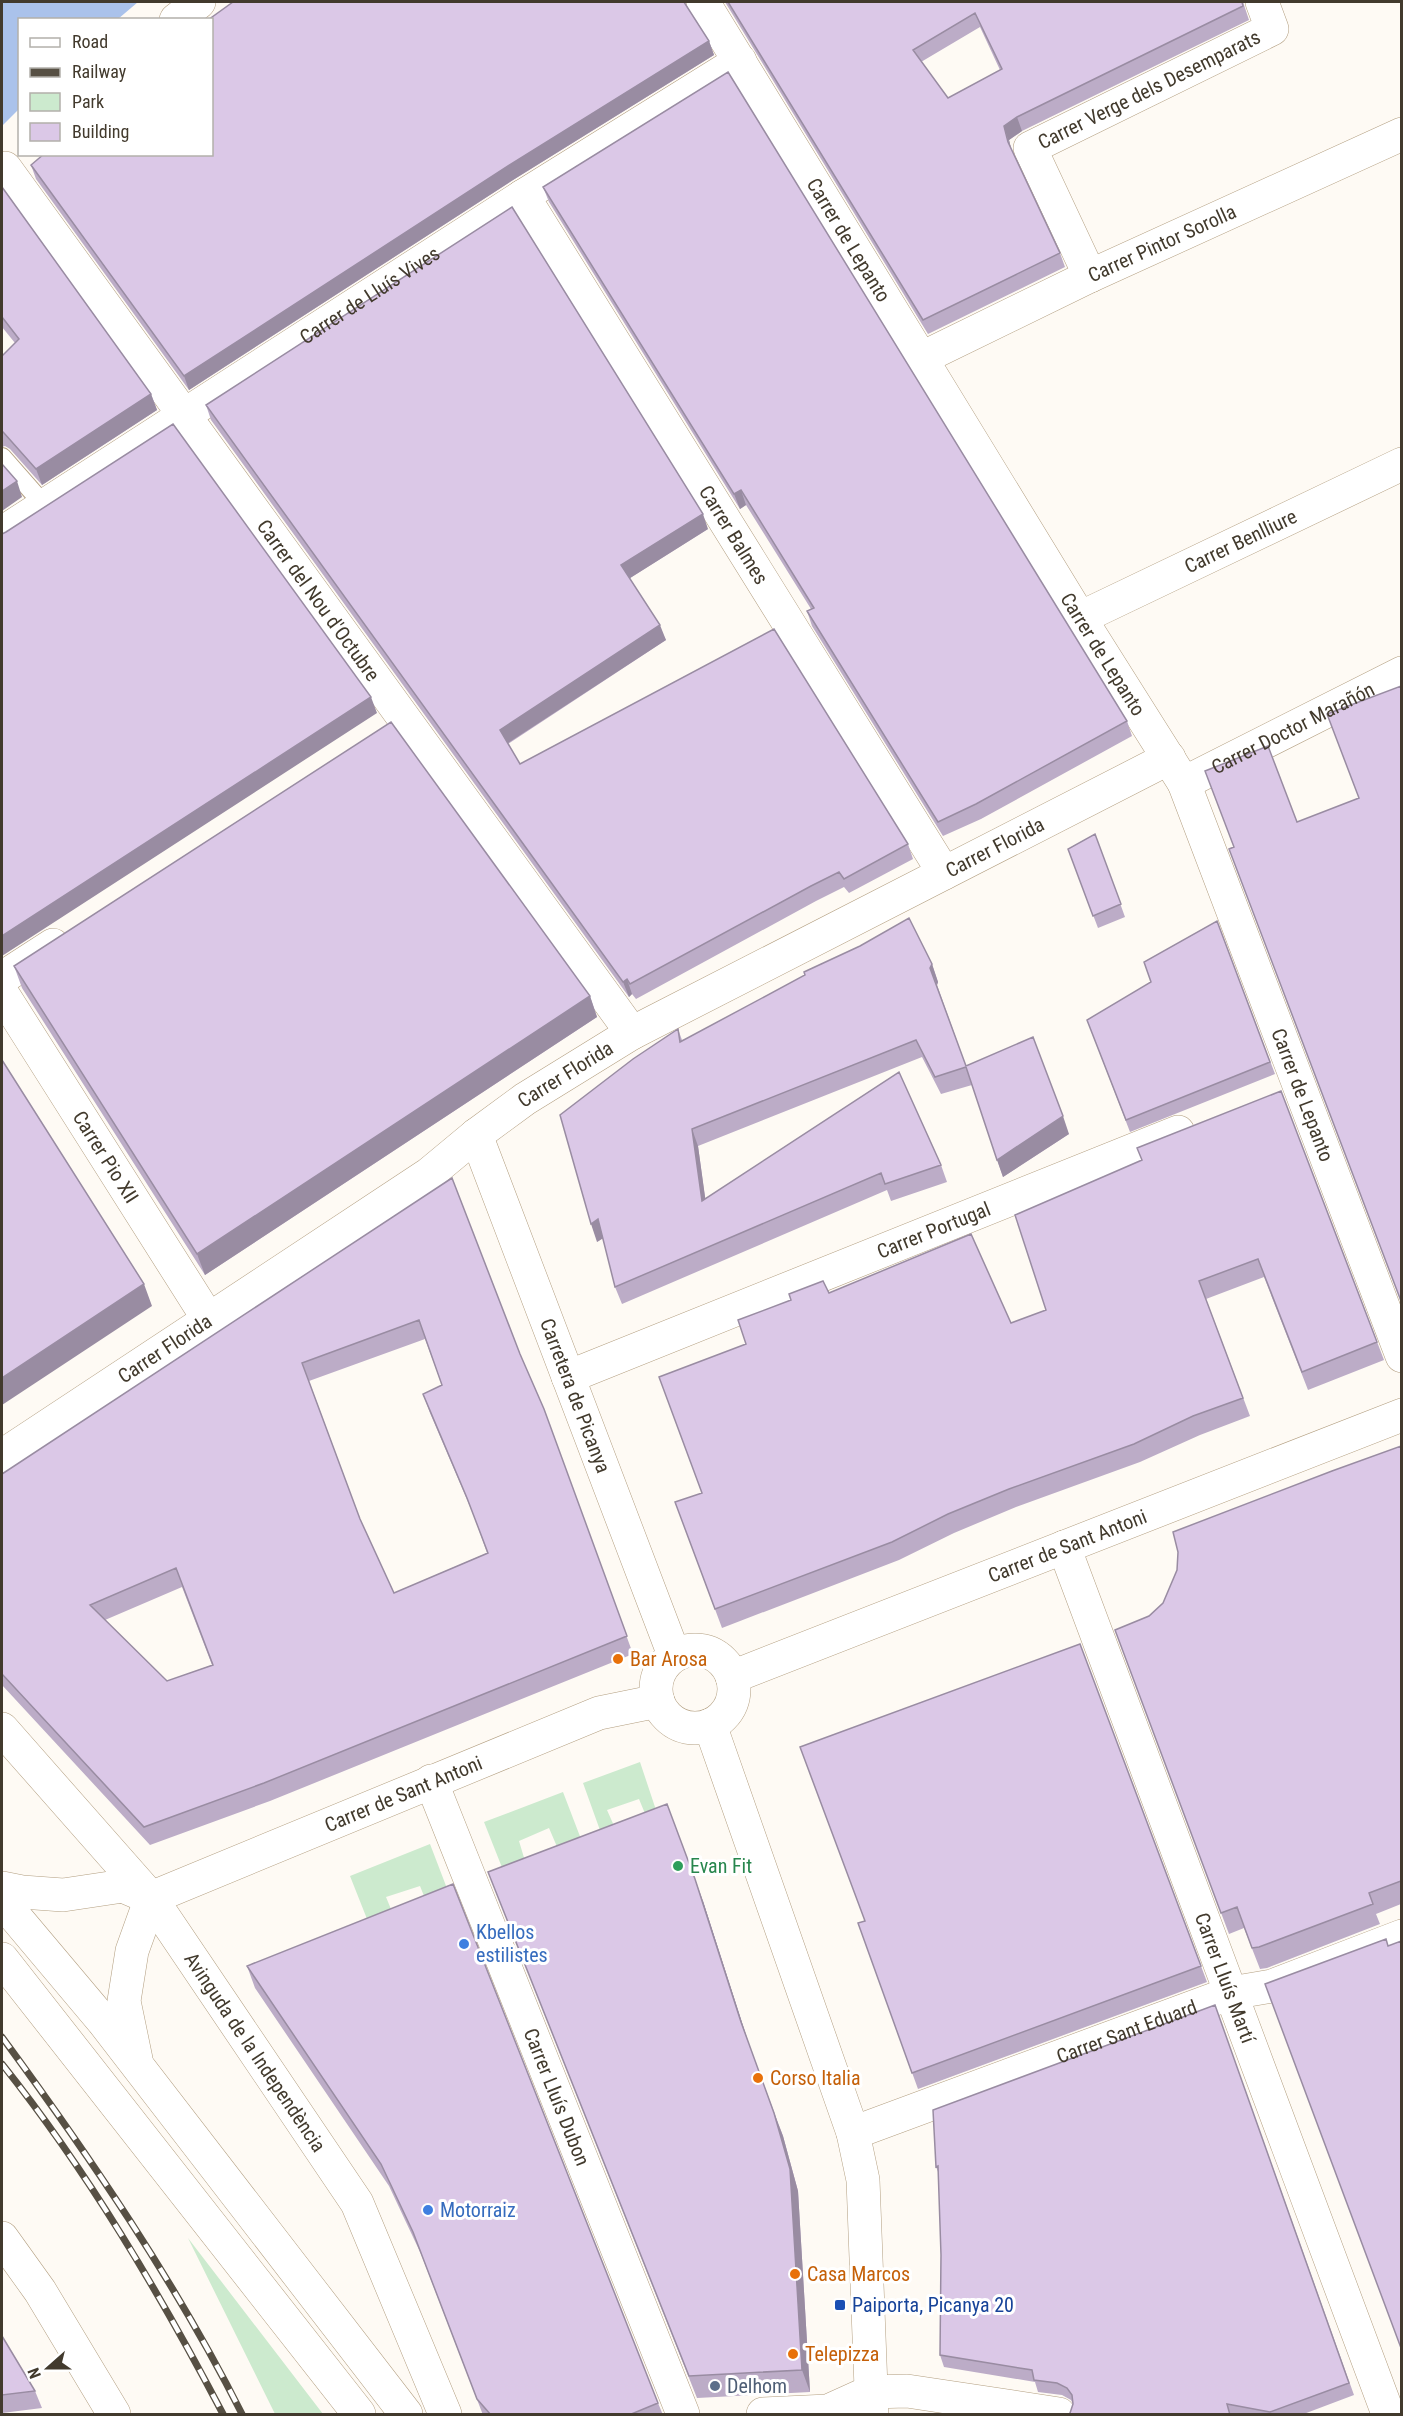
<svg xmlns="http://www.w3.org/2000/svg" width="1403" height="2416" font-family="'Roboto Condensed',sans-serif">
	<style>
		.green { fill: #cceace }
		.water { fill: #aac2eb }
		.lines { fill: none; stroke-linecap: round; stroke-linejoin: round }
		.lane-casing { stroke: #b39f81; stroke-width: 20 }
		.street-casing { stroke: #b39f81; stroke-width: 34 }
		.secondary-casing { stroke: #b39f81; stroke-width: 34 }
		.lane { stroke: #fff; stroke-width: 18 }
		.street { stroke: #fff; stroke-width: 33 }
		.secondary { stroke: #fff; stroke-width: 33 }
		.rail-casing { stroke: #575044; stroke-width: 7 }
		.rail { stroke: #fff; stroke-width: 4.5; stroke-dasharray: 14; stroke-linecap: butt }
		.wall { fill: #bcacc7; fill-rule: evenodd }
		.shaded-wall { fill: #998ca2 }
		.building { fill: #dbc8e7; stroke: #998ca2; stroke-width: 1.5; fill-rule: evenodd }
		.food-dot { fill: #e8710a; stroke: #fff; stroke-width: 2 }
		.leisure-dot { fill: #2e9e5b; stroke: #fff; stroke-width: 2 }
		.shop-dot { fill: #3f7fe0; stroke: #fff; stroke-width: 2 }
		.transit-dot { fill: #1a4fb4; stroke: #fff; stroke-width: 2 }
		.service-dot { fill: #5c6f8a; stroke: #fff; stroke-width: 2 }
		.labels { text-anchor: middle; stroke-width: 6; stroke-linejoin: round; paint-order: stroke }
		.street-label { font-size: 20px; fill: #423a2d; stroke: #fff }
		.food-label { font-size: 20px; fill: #c56008; stroke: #fff; text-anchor: start }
		.leisure-label { font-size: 20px; fill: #27864d; stroke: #fff; text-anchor: start }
		.shop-label { font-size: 20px; fill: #366cbe; stroke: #fff; text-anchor: start }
		.transit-label { font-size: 20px; fill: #164399; stroke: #fff; text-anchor: start }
		.service-label { font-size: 20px; fill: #4e5e75; stroke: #fff; text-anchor: start }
	</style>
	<rect width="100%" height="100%" fill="#fefaf4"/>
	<path class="green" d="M640 1762 656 1810 646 1816 639 1799 607 1810 615 1828 601 1833 583 1783Z
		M563 1792 581 1839 558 1849 549 1828 519 1841 525 1861 503 1870 484 1822Z
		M430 1844 448 1891 426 1901 420 1886 386 1897 393 1914 369 1924 350 1876Z
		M188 2238 323 2414H275Z"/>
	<path class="water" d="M2 2H138L118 19 20 20 19 109 2 126Z"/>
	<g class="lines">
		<g class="lane-casing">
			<path id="lane" d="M2 457 45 506"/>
		</g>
		<g class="street-casing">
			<g id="street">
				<path id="s1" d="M523 196 944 873"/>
				<path id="s2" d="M1090 276 1030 148 1272 29 1262 2"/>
				<path id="s3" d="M922 358 1090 276 1402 134"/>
				<path id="s4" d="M2 533 523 196 740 61"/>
				<path id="s5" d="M1080 618 1402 464"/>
				<path id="s6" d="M1184 783 1402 673"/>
				<path d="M2 978 53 945"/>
				<path id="s7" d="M2 993 209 1320"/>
				<path id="s8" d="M568 1377 1178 1132"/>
				<path id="s9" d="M1064 1547 1387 2411"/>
				<path id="s10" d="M431 1781 683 2414"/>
				<path id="s11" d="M151 1898 357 2203 445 2414"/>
				<path id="s12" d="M853 2133 1231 1993 1272 1986 1402 1936"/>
				<path d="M2 2238 40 2291 114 2414"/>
				<path d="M763 2414 828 2411 870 2392 907 2391 1059 2414"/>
			</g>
		</g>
		<g class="secondary-casing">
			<g id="secondary">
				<path id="s13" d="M703 2 1080 618 1184 783 1402 1356"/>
				<path d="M176 20 199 2"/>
				<path id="s14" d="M5 168 632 1033"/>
				<path id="s15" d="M476 1135 674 1655"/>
				<path id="s16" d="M2 1456 429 1174 476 1135 525 1099 632 1033 1169 758"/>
				<circle cx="695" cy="1689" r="39"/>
				<path id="s17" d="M732 1677 1402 1415"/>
				<path d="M710 1725 853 2133 863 2180 872 2414"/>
				<path d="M2 1729 151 1898"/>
				<path d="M2 1888 22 1892 63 1895 123 1886 151 1898"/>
				<path id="s18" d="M151 1898 599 1713 658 1701"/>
				<path d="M2 1901 103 2021 406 2414"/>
				<path d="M2 1959 359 2414"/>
				<path d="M136 2059 124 2001 132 1951 151 1898"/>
			</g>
		</g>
		<use href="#lane" class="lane"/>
		<use href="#street" class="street"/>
		<use href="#secondary" class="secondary"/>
		<g class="rail-casing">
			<path id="rail" d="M2 2037C90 2157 175 2281 242 2414
				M2 2064C88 2172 159 2292 223 2414"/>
		</g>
		<use href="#rail" class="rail"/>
	</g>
	<path class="wall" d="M725 2H1243L1249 20 1022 131 1009 140 1011 149 1060 253 1065 267 928 334ZM980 27 1000 70 948 98 921 62Z
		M709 41 714 55 513 180 189 390 36 179 31 165 212 154Z
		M2 187 151 394 157 410 42 485 10 449 5 446 2 447V356L15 343 2 327Z
		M543 187 1127 721 1132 736 981 819 943 836 812 626 807 611 811 609 746 505 740 509 549 202Z
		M206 405 708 529 630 578 666 640 508 744 520 764 908 844 913 859 849 893 844 887 816 901 636 999 632 994 629 997 211 420Z
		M1095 834 1125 917 1098 928 1068 849Z
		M1217 921 1275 1074 1130 1132 1087 1020 1151 982Z
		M932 964 938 982 937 985 966 1066 1069 1134 1003 1177 972 1085 941 1094 922 1057 698 1146 705 1198 941 1165 947 1182 891 1201 887 1190 622 1304 615 1287 603 1238 597 1242 678 1029 682 1040Z
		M14 966 590 996 597 1017 205 1275 22 988Z
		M1281 1091 1384 1360 1308 1390 1264 1277 1206 1299 1250 1416 1200 1435 1140 1462 1016 1507 954 1533 899 1560 722 1628 675 1502 702 1493 746 1344 829 1293 1011 1323 1046 1310 1141 1160Z
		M452 1178 520 1354 544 1409 633 1654 270 1801 150 1845 2 1685V1474ZM425 1339 442 1385 423 1394 430 1413 474 1516 487 1553 394 1593 360 1519 309 1381ZM182 1587 212 1665 167 1681 105 1620Z
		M1401 1446V1904L1376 1914 1380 1924 1267 1968 1260 1969 1244 1928 1229 1934 1115 1630 1149 1616Z
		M1080 1644 1207 1982 918 2089 858 1923 865 1921Z
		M488 1872 703 1901 748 2042 783 2136 798 2191 810 2392 697 2398Z
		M247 1966 658 2403 663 2415H483L421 2254 389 2186 255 1988Z
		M1215 2005 1354 2395 1301 2415H1068L1070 2413 1073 2404 1071 2400 1062 2395 1038 2392 1035 2382 944 2367 940 2355 941 2255 939 2174 936 2167Z
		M2 2336 35 2391 42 2408 2 2413Z"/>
	<path class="shaded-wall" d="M709 41 714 55 513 180 189 390 184 376 508 166Z
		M1017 117 1022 131 1009 140 1013 156 1004 126Z
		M151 394 157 410 42 485 36 469Z
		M17 481 22 497 2 511V491Z
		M741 490 746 505 740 509 734 494Z
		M703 514 708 529 627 580 621 565Z
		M660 625 666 640 505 745 500 730Z
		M371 697 377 713 2 956V936Z
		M932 964 938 982 937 985 930 968Z
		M627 979 632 994 629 997 623 982Z
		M590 996 597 1017 205 1275 197 1254Z
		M1063 1116 1069 1134 1003 1177 997 1160Z
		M692 1129 698 1146 708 1218 702 1201Z
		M598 1219 605 1237 597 1242 591 1224Z
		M144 1284 152 1306 2 1405V1378Z
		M695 1879 703 1901 749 2044 741 2022Z
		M774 2113 783 2136 798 2191 810 2392 802 2370Z"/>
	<path class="building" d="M233 2H684L709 41 508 166 184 376 31 165 44 154H212V20H208Z
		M728 2H1242L1243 6 1017 117 1004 126 1008 142 1060 253 923 320ZM975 13 1002 69 948 98 913 50Z
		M728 72 1127 721 976 804 938 822 807 611 814 608 741 490 734 494 543 187Z
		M2 187 151 394 36 469 4 433 2 431V356L19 339 2 317Z
		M512 207 703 514 621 565 660 625 500 730 520 764 774 629 908 844 844 879 839 872 811 886 630 984 627 979 623 982 206 405Z
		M173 424 371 697 2 936V534L6 532Z
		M2 464 17 481 2 491Z
		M1401 686V1301L1229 849 1234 847 1205 771 1268 746 1297 822 1359 798 1327 714Z
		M391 722 590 996 197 1254 14 966Z
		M1095 834 1121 904 1093 916 1068 849Z
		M909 918 932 964 930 968 966 1066 1033 1037 1063 1116 997 1160 966 1067 935 1077 916 1040 692 1129 702 1201 899 1072 941 1165 885 1184 881 1173 615 1287 598 1219 591 1224 560 1115 633 1059 678 1029 680 1042 805 975 804 972 860 946Z
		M1217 921 1270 1062 1126 1120 1087 1020 1151 982 1144 962Z
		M2 1060 144 1284 2 1378Z
		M1281 1091 1377 1342 1302 1372 1258 1259 1199 1281 1243 1398 1193 1416 1134 1444 1009 1489 948 1514 892 1542 715 1609 675 1502 702 1493 659 1377 746 1344 738 1320 791 1300 789 1294 823 1281 829 1293 971 1234 1011 1323 1046 1310 1015 1215 1142 1160 1137 1148Z
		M452 1178 520 1354 544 1409 627 1636 264 1783 144 1827 2 1674V1474ZM419 1320 442 1385 423 1394 467 1498 488 1553 394 1593 360 1519 302 1363ZM176 1568 213 1665 167 1681 90 1605Z
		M1401 1446V1881L1369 1893 1373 1904 1259 1947 1252 1948 1237 1907 1221 1913 1115 1630 1149 1616 1163 1603 1177 1570 1178 1552 1173 1532 1332 1471Z
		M1080 1644 1201 1966 912 2073 858 1923 865 1921 800 1747Z
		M667 1804 695 1879 741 2022 774 2113 790 2169 802 2370 689 2376 488 1872Z
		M453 1884 658 2403 629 2415H491L477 2399 413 2232 381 2164 247 1966Z
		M1386 1939 1388 1946 1401 1941V2348L1265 1984Z
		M1215 2005 1349 2383 1270 2412 1227 2404 1230 2415H1068L1070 2413 1073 2404 1072 2395 1067 2388 1057 2383 1034 2380 1032 2370 940 2355 941 2255 938 2166 936 2167 933 2110Z
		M2 2336 35 2391 2 2395Z"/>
	<g class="food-dot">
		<circle cx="618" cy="1659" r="6"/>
		<circle cx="758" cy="2078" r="6"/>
		<circle cx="795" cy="2274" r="6"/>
		<circle cx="793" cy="2354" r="6"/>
	</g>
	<circle class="leisure-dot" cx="678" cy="1866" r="6"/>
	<g class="shop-dot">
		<circle cx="464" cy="1944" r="6"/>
		<circle cx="428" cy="2210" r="6"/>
	</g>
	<rect class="transit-dot" x="834" y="2299" width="12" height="12" rx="3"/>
	<circle class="service-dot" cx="715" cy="2386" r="6"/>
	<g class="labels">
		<g class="street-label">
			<text dy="7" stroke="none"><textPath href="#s2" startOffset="274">Carrer Verge dels Desemparats</textPath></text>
			<text dy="7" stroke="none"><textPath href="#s13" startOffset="279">Carrer de Lepanto</textPath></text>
			<text dy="7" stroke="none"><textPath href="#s3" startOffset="266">Carrer Pintor Sorolla</textPath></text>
			<text dy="7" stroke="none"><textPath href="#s4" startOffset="438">Carrer de Lluís Vives</textPath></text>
			<text dy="7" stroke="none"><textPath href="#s1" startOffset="399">Carrer Balmes</textPath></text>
			<text dy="7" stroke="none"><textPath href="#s5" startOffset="178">Carrer Benlliure</textPath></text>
			<text dy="7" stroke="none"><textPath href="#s14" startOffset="534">Carrer del Nou d'Octubre</textPath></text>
			<text dy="7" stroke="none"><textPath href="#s13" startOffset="765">Carrer de Lepanto</textPath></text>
			<text dy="7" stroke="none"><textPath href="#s6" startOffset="122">Carrer Doctor Marañón</textPath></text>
			<text dy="7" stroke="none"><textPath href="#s16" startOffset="1167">Carrer Florida</textPath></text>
			<text dy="7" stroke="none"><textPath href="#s16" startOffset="681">Carrer Florida</textPath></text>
			<text dy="7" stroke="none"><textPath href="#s13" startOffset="1251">Carrer de Lepanto</textPath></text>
			<text dy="7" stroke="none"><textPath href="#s7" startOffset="194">Carrer Pio XII</textPath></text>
			<text dy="7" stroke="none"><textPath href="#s8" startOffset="394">Carrer Portugal</textPath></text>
			<text dy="7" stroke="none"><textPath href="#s16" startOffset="195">Carrer Florida</textPath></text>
			<text dy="7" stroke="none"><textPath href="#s15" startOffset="279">Carretera de Picanya</textPath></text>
			<text dy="7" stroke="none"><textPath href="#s17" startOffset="360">Carrer de Sant Antoni</textPath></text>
			<text dy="7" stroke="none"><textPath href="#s18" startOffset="273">Carrer de Sant Antoni</textPath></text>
			<text dy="7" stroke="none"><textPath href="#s9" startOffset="460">Carrer Lluís Martí</textPath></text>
			<text dy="7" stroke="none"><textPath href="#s12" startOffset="292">Carrer Sant Eduard</textPath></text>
			<text dy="7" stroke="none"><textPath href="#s11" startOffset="186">Avinguda de la Independència</textPath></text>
			<text dy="7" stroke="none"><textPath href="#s10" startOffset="340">Carrer Lluís Dubon</textPath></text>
		</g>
		<g class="food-label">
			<text x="630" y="1666">Bar Arosa</text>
			<text x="770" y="2085">Corso Italia</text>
			<text x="807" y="2281">Casa Marcos</text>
			<text x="805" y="2361">Telepizza</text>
		</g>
		<g class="leisure-label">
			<text x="690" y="1873">Evan Fit</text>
		</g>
		<g class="shop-label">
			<text x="476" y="1939">Kbellos<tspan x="476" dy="23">estilistes</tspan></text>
			<text x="440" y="2217">Motorraiz</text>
		</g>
		<g class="transit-label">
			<text x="852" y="2312">Paiporta, Picanya 20</text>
		</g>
		<g class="service-label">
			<text x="727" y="2393">Delhom</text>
		</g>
	</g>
	<rect width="1403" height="2416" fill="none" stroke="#423a2d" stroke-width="6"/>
	<rect x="18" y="18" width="195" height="138" fill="#ffffff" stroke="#b3b0ab" stroke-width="1.5"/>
	<rect x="30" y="38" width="30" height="9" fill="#ffffff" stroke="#b3b0ab" stroke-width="1.5"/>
	<text x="72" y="48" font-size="18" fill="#423a2d">Road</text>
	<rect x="30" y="68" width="30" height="9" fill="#575044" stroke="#b3b0ab" stroke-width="1.5"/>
	<text x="72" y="78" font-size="18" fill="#423a2d">Railway</text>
	<rect x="30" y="93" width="30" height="18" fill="#cceace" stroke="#b3b0ab" stroke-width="1.5"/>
	<text x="72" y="108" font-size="18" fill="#423a2d">Park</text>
	<rect x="30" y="123" width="30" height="18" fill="#dbc8e7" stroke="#b3b0ab" stroke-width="1.5"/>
	<text x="72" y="138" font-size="18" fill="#423a2d">Building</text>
	<g transform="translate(48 2368) rotate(249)" stroke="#ffffff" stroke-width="4.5" paint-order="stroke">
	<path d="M0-4.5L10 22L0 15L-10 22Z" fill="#423a2d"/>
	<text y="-9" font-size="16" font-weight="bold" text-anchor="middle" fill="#423a2d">N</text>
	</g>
</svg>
